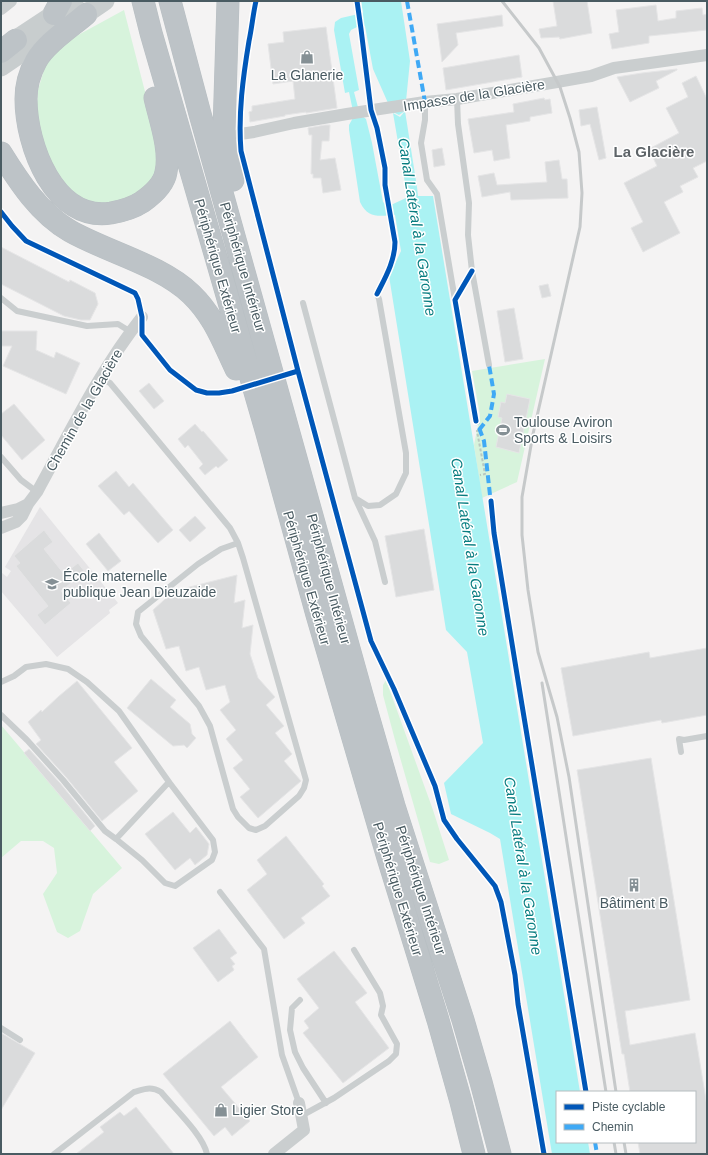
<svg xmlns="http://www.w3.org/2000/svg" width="708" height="1155" font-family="Arial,sans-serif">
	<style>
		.education { fill: #e5e4e6 }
		.green { fill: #d7f3dc }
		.water { fill: #aaf2f3 }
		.building { fill: #dadbdc; stroke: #e5e5e6 }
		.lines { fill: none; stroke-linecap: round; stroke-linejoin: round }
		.highway-casing { stroke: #b8bfc3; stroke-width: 23 }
		.path { stroke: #b9c8c0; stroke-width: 2; stroke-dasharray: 3 2; stroke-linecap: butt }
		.lane { stroke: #cacecf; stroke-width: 6 }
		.street { stroke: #cacecf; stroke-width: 12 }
		.primary { stroke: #c8cdce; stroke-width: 19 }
		.highway { stroke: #bdc3c7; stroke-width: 22 }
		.rail { stroke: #c6c9ca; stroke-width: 3 }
		.quiet { stroke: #3fa9f5; stroke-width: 4; stroke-dasharray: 8 4; stroke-linecap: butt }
		.cycleway-casing { stroke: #fff; stroke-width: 8 }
		.cycleway { stroke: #0057b8; stroke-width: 5 }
		.labels { text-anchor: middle; stroke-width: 3; stroke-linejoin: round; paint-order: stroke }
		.poi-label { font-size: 14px; fill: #495b62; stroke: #fff; text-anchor: start }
		.street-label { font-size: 14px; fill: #495b62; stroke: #fff }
		.neighbourhood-label { font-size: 15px; font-weight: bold; fill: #5e6468; stroke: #fff }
		.water-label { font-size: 15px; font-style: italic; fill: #087d80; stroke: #fff }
	</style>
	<rect width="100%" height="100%" fill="#f4f3f3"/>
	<path class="education" d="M40 507 118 603 109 610 110 613 57 657 1 591V574L2 573 7 577 11 571 5 567Z"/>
	<path class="green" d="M124 10 159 146 154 178 130 200 103 206 70 194 54 175 45 150 36 116 38 90 46 63 69 40Z
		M545 359 517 482 482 498 474 445 480 415 472 371Z
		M386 680 433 810 449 860 439 864 430 862 395 740 383 695V685Z
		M1 725 122 868 93 894 80 931 68 938 57 932 43 894 57 873 54 848 43 841H21L1 858Z"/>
	<path class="water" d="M361 1H401L410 61 405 111 399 115 393 112 388 103 373 69 365 26 357 27 351 30 349 34 359 90 354 92 360 115 362 116 366 119 372 143 383 202 386 205 393 204 406 198V189L393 113 400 117 405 111 417 187 418 196H433L580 1092H557V1142H588L590 1154H552L500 839 490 833 451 814 444 783 483 743 467 652 446 630 389 276 401 251 395 215C379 216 368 219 360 202L349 130V125L354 116 349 92 345 93 334 30 335 22 341 18 363 13Z"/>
	<path class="building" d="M553 1H587L592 33 560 39 559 37 541 38 539 29 557 26Z
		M656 5 658 21 676 18V11L702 8 703 15 707 14V30L649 36V43L612 49 609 34 619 32 616 10Z
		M502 15 503 26 456 33 458 45 442 62 437 24Z
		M326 27 337 108 306 113V112L285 115V116L250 122 249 112 252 111V106L295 99 293 81 273 84 268 44 284 42 283 32Z
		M519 55 522 77 446 90 443 68Z
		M677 69V70L656 81 659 88 630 102 617 77 642 73Z
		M696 76 707 99V161L693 168 698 177 680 186 683 192 664 202 680 233 643 252 631 228 643 222 624 183 657 166 649 149 679 133 666 108 688 97 682 83Z
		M544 98 545 100 550 99 552 113 530 117V121L506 125 510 158 494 161 492 150 474 153 468 119 514 112 513 104Z
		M597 107 606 158 599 160 590 124 581 126 579 110Z
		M325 125H330L329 141H322L320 160 335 158 341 190 323 193 321 178H313V174H311L312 135H309L308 128Z
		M442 148 445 165 434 167 432 150Z
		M559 160 562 179H567L568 198 511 200 510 192 482 197 478 176 494 173 497 185 547 182 545 162Z
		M1 247 69 282 70 280 95 293 98 304 90 320H81L64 316 1 284Z
		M548 284 551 296 542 298 539 286Z
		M514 308 523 359 505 362 497 311Z
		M1 331H37L36 350 54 358 56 352 80 363 66 394 3 366 12 346H1Z
		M149 383 164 401 154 409 139 391Z
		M507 394 530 399 519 453 496 447 502 418 498 417 501 402 505 403Z
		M14 404 45 440 22 460 1 435V414Z
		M195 424 202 432 203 431 228 460 218 468 216 466 205 475 199 468 203 464 188 445 185 448 178 439Z
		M116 471 129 487 133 483 173 530 158 543 129 511 124 515 98 486Z
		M195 516 206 528 190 542 179 530Z
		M424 529 434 590 396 597 385 536Z
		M44 530 53 542 44 549 64 574 78 563 85 572 61 591 71 603 45 625 37 615 48 606 16 566 20 563 14 556Z
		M99 533 121 561 108 571 86 544Z
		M237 575 234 603 245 600 242 628 253 625 250 654 258 678 275 697 266 705 284 726 275 733 292 754 284 761 301 781 258 818 240 797 250 789 233 768 243 760 226 739 236 730 220 710 230 702 225 685 206 690 199 667 186 671 179 646 166 649 153 610 174 591Z
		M707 648V715L662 723 661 720 573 736 561 668 649 652 650 658Z
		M151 679 176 700 170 707 190 724 192 734 196 738 187 748 184 745 173 746 127 708Z
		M77 681 132 748 114 762 138 791 102 821 66 777 36 744 41 740 28 722 41 710 42 712 58 697Z
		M29 749 60 783 95 826 90 831 24 753Z
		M651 758 690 1000 625 1011 630 1045 695 1033 707 1106V1154H640L638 1142H695V1092H630L624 1054H622L577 770Z
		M173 812 190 833 196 827 209 844 207 855 195 865 190 858 175 870 145 834Z
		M286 836 324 884 322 886 330 896 301 918 305 923 284 939 247 890 267 874 257 860Z
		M219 929 237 953 230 958 235 964 232 966 234 970 218 982 193 948Z
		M334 951 367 993 355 1002 389 1048 343 1083 303 1033 309 1028 304 1021 319 1008 297 979Z
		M230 1021 258 1057 221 1087 250 1121 232 1136 225 1127 214 1136 163 1074 192 1051Z
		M1 1033 35 1053 1 1110Z
		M136 1107 174 1154H76L104 1132 100 1127 120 1112 124 1116Z"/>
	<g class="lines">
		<g class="highway-casing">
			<path id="highway" d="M143 1 151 33 266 430 317 615 388 858 438 1020 461 1102 474 1154
				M170 1 200 114 362 695 394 806 463 1020 481 1082 500 1154
				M228 1 224 130 226 151 233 180
				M54 14 61 1
				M86 14C71 27 45 44 36 61 30 72 26 86 26 99 26 145 54 222 111 213 122 211 133 208 142 202 152 195 164 185 166 172 171 150 160 120 155 98
				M1 52 16 40
				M1 153C19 182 40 214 70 231 107 252 161 265 191 294 214 316 223 342 236 369"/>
		</g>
		<path class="path" d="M381 286C388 272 395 258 395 242L385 185V176
			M479 430 477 431 485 474 480 475"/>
		<path class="lane" d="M457 99 458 124 469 203 468 235 472 271 489 365
			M425 102V120L421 143 427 180 437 194 455 300
			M371 110 377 128 385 168
			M1 298 17 311 87 326 118 324 131 332
			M303 303 355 498 375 541 385 582
			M100 378 110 383 130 407 230 528 238 543 243 558 306 780 304 788 299 796 265 826 256 830 249 828 238 817 233 809 210 726 199 706 141 636 136 624 138 612 198 564 221 549 238 543
			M1 457 21 480 37 492
			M355 498 368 506 380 505 396 494 406 473V453L379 299 377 294
			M1 682 14 676 26 667 46 664 68 669 87 682 119 711 169 782 213 840 215 852 212 860 175 886 165 883 142 860 116 839 105 831 63 780 27 740 1 715
			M681 752 679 739 684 740 707 736
			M116 839 169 782
			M220 892 264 949 282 1055 299 1103
			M300 1000 292 1008 290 1030 295 1052 303 1068 326 1103
			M1 1028 20 1040
			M301 1116 334 1098 389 1061 396 1054 397 1044 381 1015 383 1006 380 993 354 950
			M54 1154 134 1092C145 1089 151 1086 161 1092 174 1108 203 1135 207 1154"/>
		<path class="street" d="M1 9 11 1
			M240 134 254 132 294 123 347 114 425 102 457 99 557 82 591 76 614 68 707 55
			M1 513 18 509 28 504
			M1 528 16 522 22 516 28 504 37 492C70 432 100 370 142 317
			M274 1154 304 1130 299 1103"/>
		<path class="primary" d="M3 48 74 1
			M1 67 67 22 86 14 105 1"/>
		<use href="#highway" class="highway"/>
		<path class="rail" d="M502 1 539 48 560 87 570 118 579 152 582 193 580 227 533 434 522 497V535L528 590 538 652 557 717 569 777 616 1092
			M542 683 606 1092
			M614 1142 616 1154
			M624 1142 626 1154"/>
		<path class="quiet" d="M407 1 425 102
			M475 417 484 441 491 504
			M479 430 490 416 494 394 489 365
			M595 1142 597 1154"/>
		<g class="cycleway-casing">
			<path id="cycleway" d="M256 1C253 14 252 27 249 41 243 77 238 114 241 151L298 371 371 641 394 689 435 786 444 820 457 839 495 886 501 902 515 975 518 1004 544 1154
				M357 1 361 29 371 110 377 128 385 168V185L395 242C395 261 385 278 377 294
				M1 212 12 226 26 241 135 293 138 299 142 317V335L170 370 196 390 207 393H219L232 391 298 371
				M472 271 455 300 476 421
				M491 501 494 533 522 705 586 1092"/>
		</g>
		<use href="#cycleway" class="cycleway"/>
	</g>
	<defs>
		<g id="shop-bare" transform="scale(1.08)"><path d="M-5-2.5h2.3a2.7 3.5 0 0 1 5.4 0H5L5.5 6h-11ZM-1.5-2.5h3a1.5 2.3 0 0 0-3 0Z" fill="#859095" stroke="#fff" stroke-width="2.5" paint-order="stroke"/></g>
		<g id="stadium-bare" transform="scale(1.08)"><path d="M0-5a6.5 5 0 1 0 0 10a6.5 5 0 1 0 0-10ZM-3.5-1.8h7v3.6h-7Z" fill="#859095" stroke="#fff" stroke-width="2.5" paint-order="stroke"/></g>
		<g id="school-bare" transform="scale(1.08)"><path d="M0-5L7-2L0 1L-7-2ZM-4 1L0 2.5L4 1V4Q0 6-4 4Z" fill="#859095" stroke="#fff" stroke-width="2.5" paint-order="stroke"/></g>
		<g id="building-bare" transform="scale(1.08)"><path d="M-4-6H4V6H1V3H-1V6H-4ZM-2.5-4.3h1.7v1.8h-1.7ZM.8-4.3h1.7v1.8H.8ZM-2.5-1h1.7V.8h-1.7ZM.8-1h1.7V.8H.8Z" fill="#859095" stroke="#fff" stroke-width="2.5" paint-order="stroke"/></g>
	</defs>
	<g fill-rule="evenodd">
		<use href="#shop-bare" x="307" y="57"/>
		<use href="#stadium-bare" x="503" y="430"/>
		<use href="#school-bare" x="52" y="584"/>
		<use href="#building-bare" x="634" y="885"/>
		<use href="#shop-bare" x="221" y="1110"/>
	</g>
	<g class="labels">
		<g class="poi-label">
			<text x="307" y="80" text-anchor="middle">La Glanerie</text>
			<text x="514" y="427">Toulouse Aviron<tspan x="514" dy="16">Sports &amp; Loisirs</tspan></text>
			<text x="63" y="581">École maternelle<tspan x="63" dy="16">publique Jean Dieuzaide</tspan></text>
			<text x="634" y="908" text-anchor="middle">Bâtiment B</text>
			<text x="232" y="1115">Ligier Store</text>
		</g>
		<g class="street-label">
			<text transform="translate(474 95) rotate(-9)" y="5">Impasse de la Glacière</text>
			<text transform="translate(218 266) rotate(74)" y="5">Périphérique Extérieur</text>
			<text transform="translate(243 267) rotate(74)" y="5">Périphérique Intérieur</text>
			<text transform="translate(84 410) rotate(-60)" y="5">Chemin de la Glacière</text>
			<text transform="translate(307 578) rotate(74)" y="5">Périphérique Extérieur</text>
			<text transform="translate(329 579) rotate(75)" y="5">Périphérique Intérieur</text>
			<text transform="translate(398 889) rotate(73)" y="5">Périphérique Extérieur</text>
			<text transform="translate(421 890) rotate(72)" y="5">Périphérique Intérieur</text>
		</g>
		<g class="neighbourhood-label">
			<text x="654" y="157">La Glacière</text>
		</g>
		<g class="water-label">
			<text transform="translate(417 227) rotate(81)" y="5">Canal Latéral à la Garonne</text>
			<text transform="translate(470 547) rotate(81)" y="5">Canal Latéral à la Garonne</text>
			<text transform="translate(523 866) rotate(81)" y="5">Canal Latéral à la Garonne</text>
		</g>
	</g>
	<rect width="708" height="1155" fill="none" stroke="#495b62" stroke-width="4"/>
	<rect x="556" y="1091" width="140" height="52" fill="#ffffff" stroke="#b6bdc0"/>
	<rect x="564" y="1104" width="20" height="6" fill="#0057b8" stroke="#b6bdc0"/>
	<text x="592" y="1111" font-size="12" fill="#495b62">Piste cyclable</text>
	<rect x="564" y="1124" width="20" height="6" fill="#3fa9f5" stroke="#b6bdc0"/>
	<text x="592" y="1131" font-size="12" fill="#495b62">Chemin</text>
</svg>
